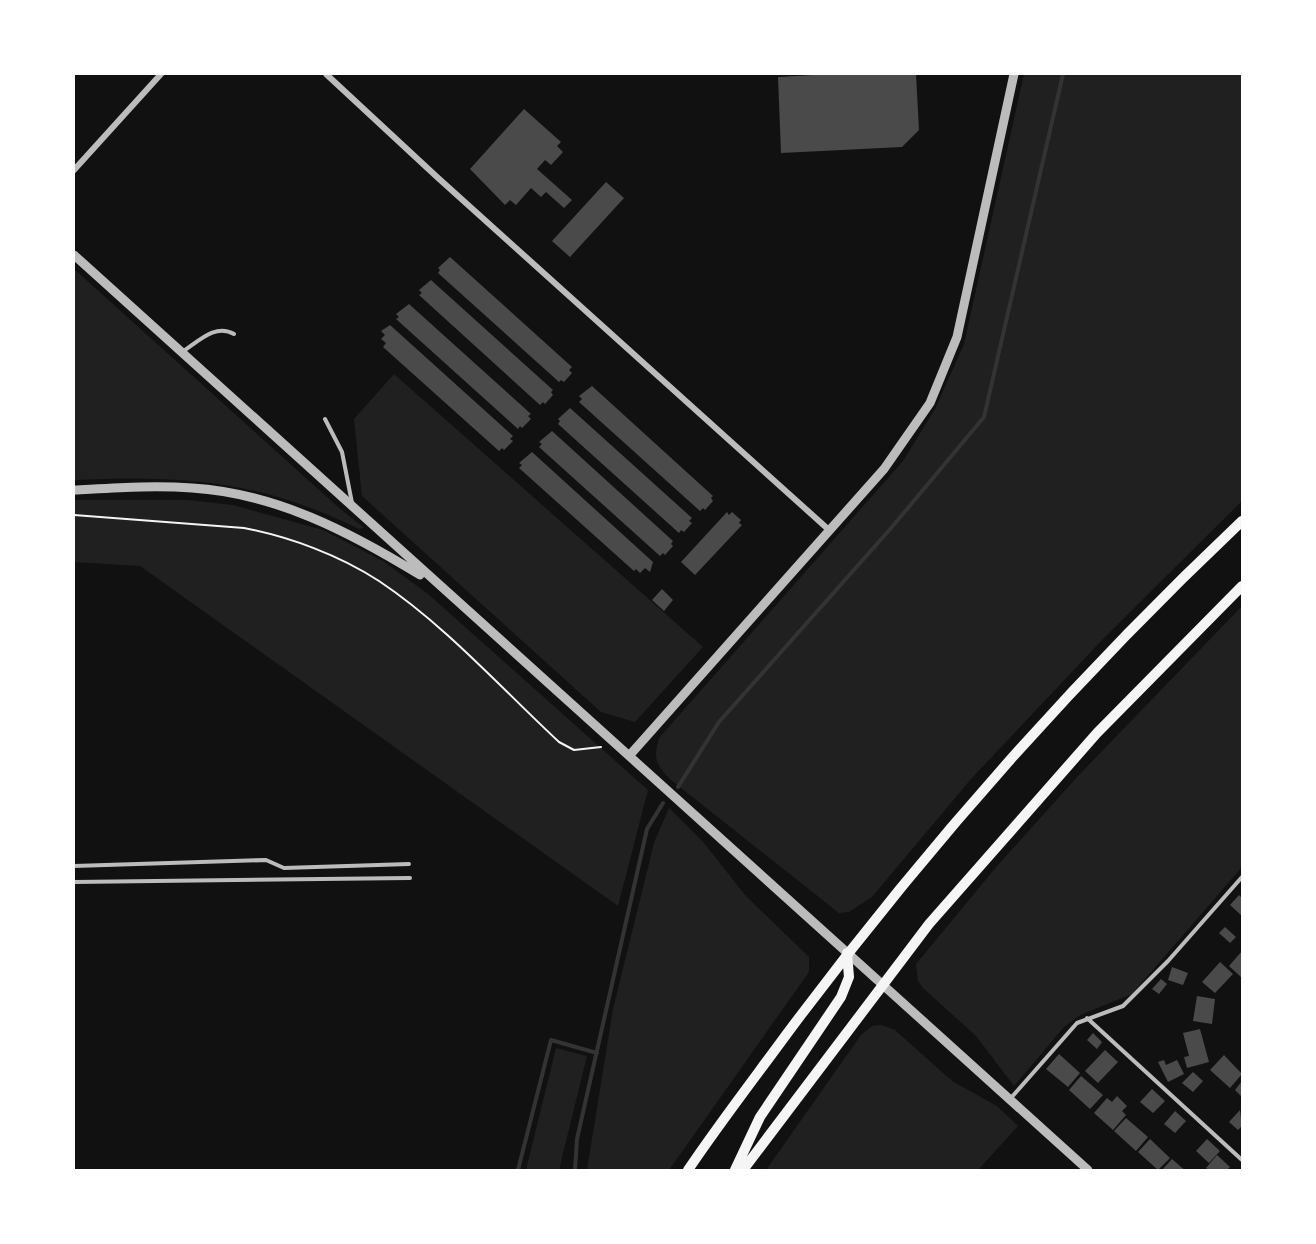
<svg xmlns="http://www.w3.org/2000/svg" width="1316" height="1244" font-family="'Sofia Sans Condensed',sans-serif">
	<style>
		.green { fill: #202020 }
		.lines { fill: none; stroke-linecap: round; stroke-linejoin: round }
		.stream { stroke: #333; stroke-width: 4 }
		.building { fill: #4a4a4a }
		.path { stroke: #f5f5f5; stroke-width: 2 }
		.service { stroke: #bcbcbc; stroke-width: 4 }
		.minor { stroke: #bcbcbc; stroke-width: 6 }
		.tertiary { stroke: #bcbcbc; stroke-width: 9 }
		.secondary { stroke: #f5f5f5; stroke-width: 10 }
	</style>
	<rect width="100%" height="100%" fill="#111"/>
	<path class="green" d="M1024 74H1242V501L1103 639 971 779 872 897 849 912 839 913 671 780C656 765 653 759 659 738L903 461 935 409 964 344Z
		M74 269 338 507 364 528 359 529C260 480 181 475 74 480Z
		M394 374 703 647 635 722 601 712 362 496 354 419Z
		M74 500H188L233 505 323 530 383 561 428 594 648 790 618 906 140 566 74 562Z
		M1242 606V867L1132 994 1080 1015 1064 1027 1014 1086 976 1036 923 988 918 981 916 964 997 866 1078 776Z
		M669 808 704 843 745 895 809 957V972L669 1170H587L613 1009 654 843Z
		M881 1025 895 1030 952 1081 997 1106 1018 1126 978 1170H766L861 1035 872 1026Z
		M556 1048 587 1056 559 1170H526Z"/>
	<g class="lines">
		<path class="stream" d="M678 787 719 722 892 527 984 417 1063 74
			M518 1170 551 1040 597 1053
			M575 1170 577 1139 647 829 663 803"/>
	</g>
	<path class="building" d="M832 74H916L919 130 902 147 781 153 778 77Z
		M524 109 561 142 557 146 563 152 551 165 545 160 537 169 572 200 564 208 546 192 541 197 531 188 516 205 510 200 505 205 470 169Z
		M606 182 624 198 570 257 552 241Z
		M450 257 572 367 569 370 572 373 564 382 561 380 559 382 438 273 440 270 438 268Z
		M431 280 553 390 551 392 553 395 545 404 543 402 540 405 419 295 422 293 419 290Z
		M409 304 531 414 528 416 531 419 522 428 520 426 518 429 396 319 399 317 396 314Z
		M390 325 513 436 510 439 513 441 504 450 502 448 499 451 383 347 386 343 381 339 385 335 381 331Z
		M592 386 713 496 711 498 713 501 705 510 703 508 700 511 579 402 582 399 579 396Z
		M570 408 692 518 689 521 692 523 684 532 681 530 679 533 558 424 560 421 558 419Z
		M552 431 673 541 671 544 673 546 665 555 663 553 660 556 539 447 542 444 539 442Z
		M532 452 653 562 650 572 645 568 640 573 636 569 634 571 519 468 522 465 519 463Z
		M727 512 729 515 732 512 741 520 739 523 742 525 695 575 681 562Z
		M662 589 673 600 664 611 652 600Z
		M1239 895 1242 898V916L1230 905Z
		M1225 927 1236 937 1230 943 1219 933Z
		M1242 951V978L1229 966Z
		M1220 962 1233 974 1215 993 1202 982Z
		M1172 967 1188 973 1183 985 1168 980Z
		M1161 979 1167 984 1159 994 1152 989Z
		M1197 996 1215 999 1212 1024 1193 1021Z
		M1200 1029 1209 1062 1187 1068 1184 1057 1189 1056 1183 1033Z
		M1093 1033 1102 1042 1097 1049 1087 1040Z
		M1105 1050 1118 1062 1098 1083 1085 1071Z
		M1059 1054 1080 1073 1068 1087 1046 1069Z
		M1224 1055 1242 1074 1230 1088 1210 1070Z
		M1164 1060 1166 1065 1177 1060 1184 1074 1168 1082 1158 1062Z
		M1193 1072 1203 1081 1193 1092 1182 1083Z
		M1081 1076 1103 1095 1090 1109 1069 1090Z
		M1242 1081V1097L1235 1090Z
		M1152 1089 1165 1101 1153 1113 1140 1102Z
		M1117 1096 1127 1106 1122 1111 1126 1115 1113 1130 1094 1113 1107 1098 1112 1102Z
		M1240 1110 1242 1126 1238 1130 1229 1122Z
		M1175 1111 1186 1121 1175 1133 1164 1124Z
		M1126 1118 1148 1137 1136 1151 1114 1131Z
		M1150 1139 1170 1158 1158 1170 1138 1152Z
		M1207 1139 1220 1151 1209 1163 1196 1151Z
		M1217 1155 1230 1167 1227 1170H1209L1206 1168Z
		M1172 1159 1181 1167 1185 1170H1162Z"/>
	<g class="lines">
		<path class="path" d="M74 515 244 528C290 537 339 555 379 581 445 625 501 688 559 742L574 750 601 747"/>
		<path class="service" d="M182 352C198 342 215 323 234 334
			M325 419 342 452 352 503
			M74 866 266 860 284 868 409 864
			M74 882 410 878
			M1087 1018 1242 1160
			M1010 1099 1077 1023 1123 1006 1168 961 1242 877"/>
		<path class="minor" d="M326 74 437 177 829 530
			M74 170 161 74"/>
		<path class="tertiary" d="M74 255 1088 1170
			M74 490C113 488 153 485 192 488 275 493 350 532 420 575
			M629 756 884 469 930 403 957 337 1014 74"/>
		<path class="secondary" d="M688 1170C719 1124 753 1080 786 1035 923 851 1076 678 1242 521
			M735 1170 760 1117 841 997 849 977 847 953
			M743 1170 929 924 1097 733 1242 586"/>
	</g>
	<rect width="1316" height="1244" fill="none" stroke="#ffffff" stroke-width="150"/>
</svg>
